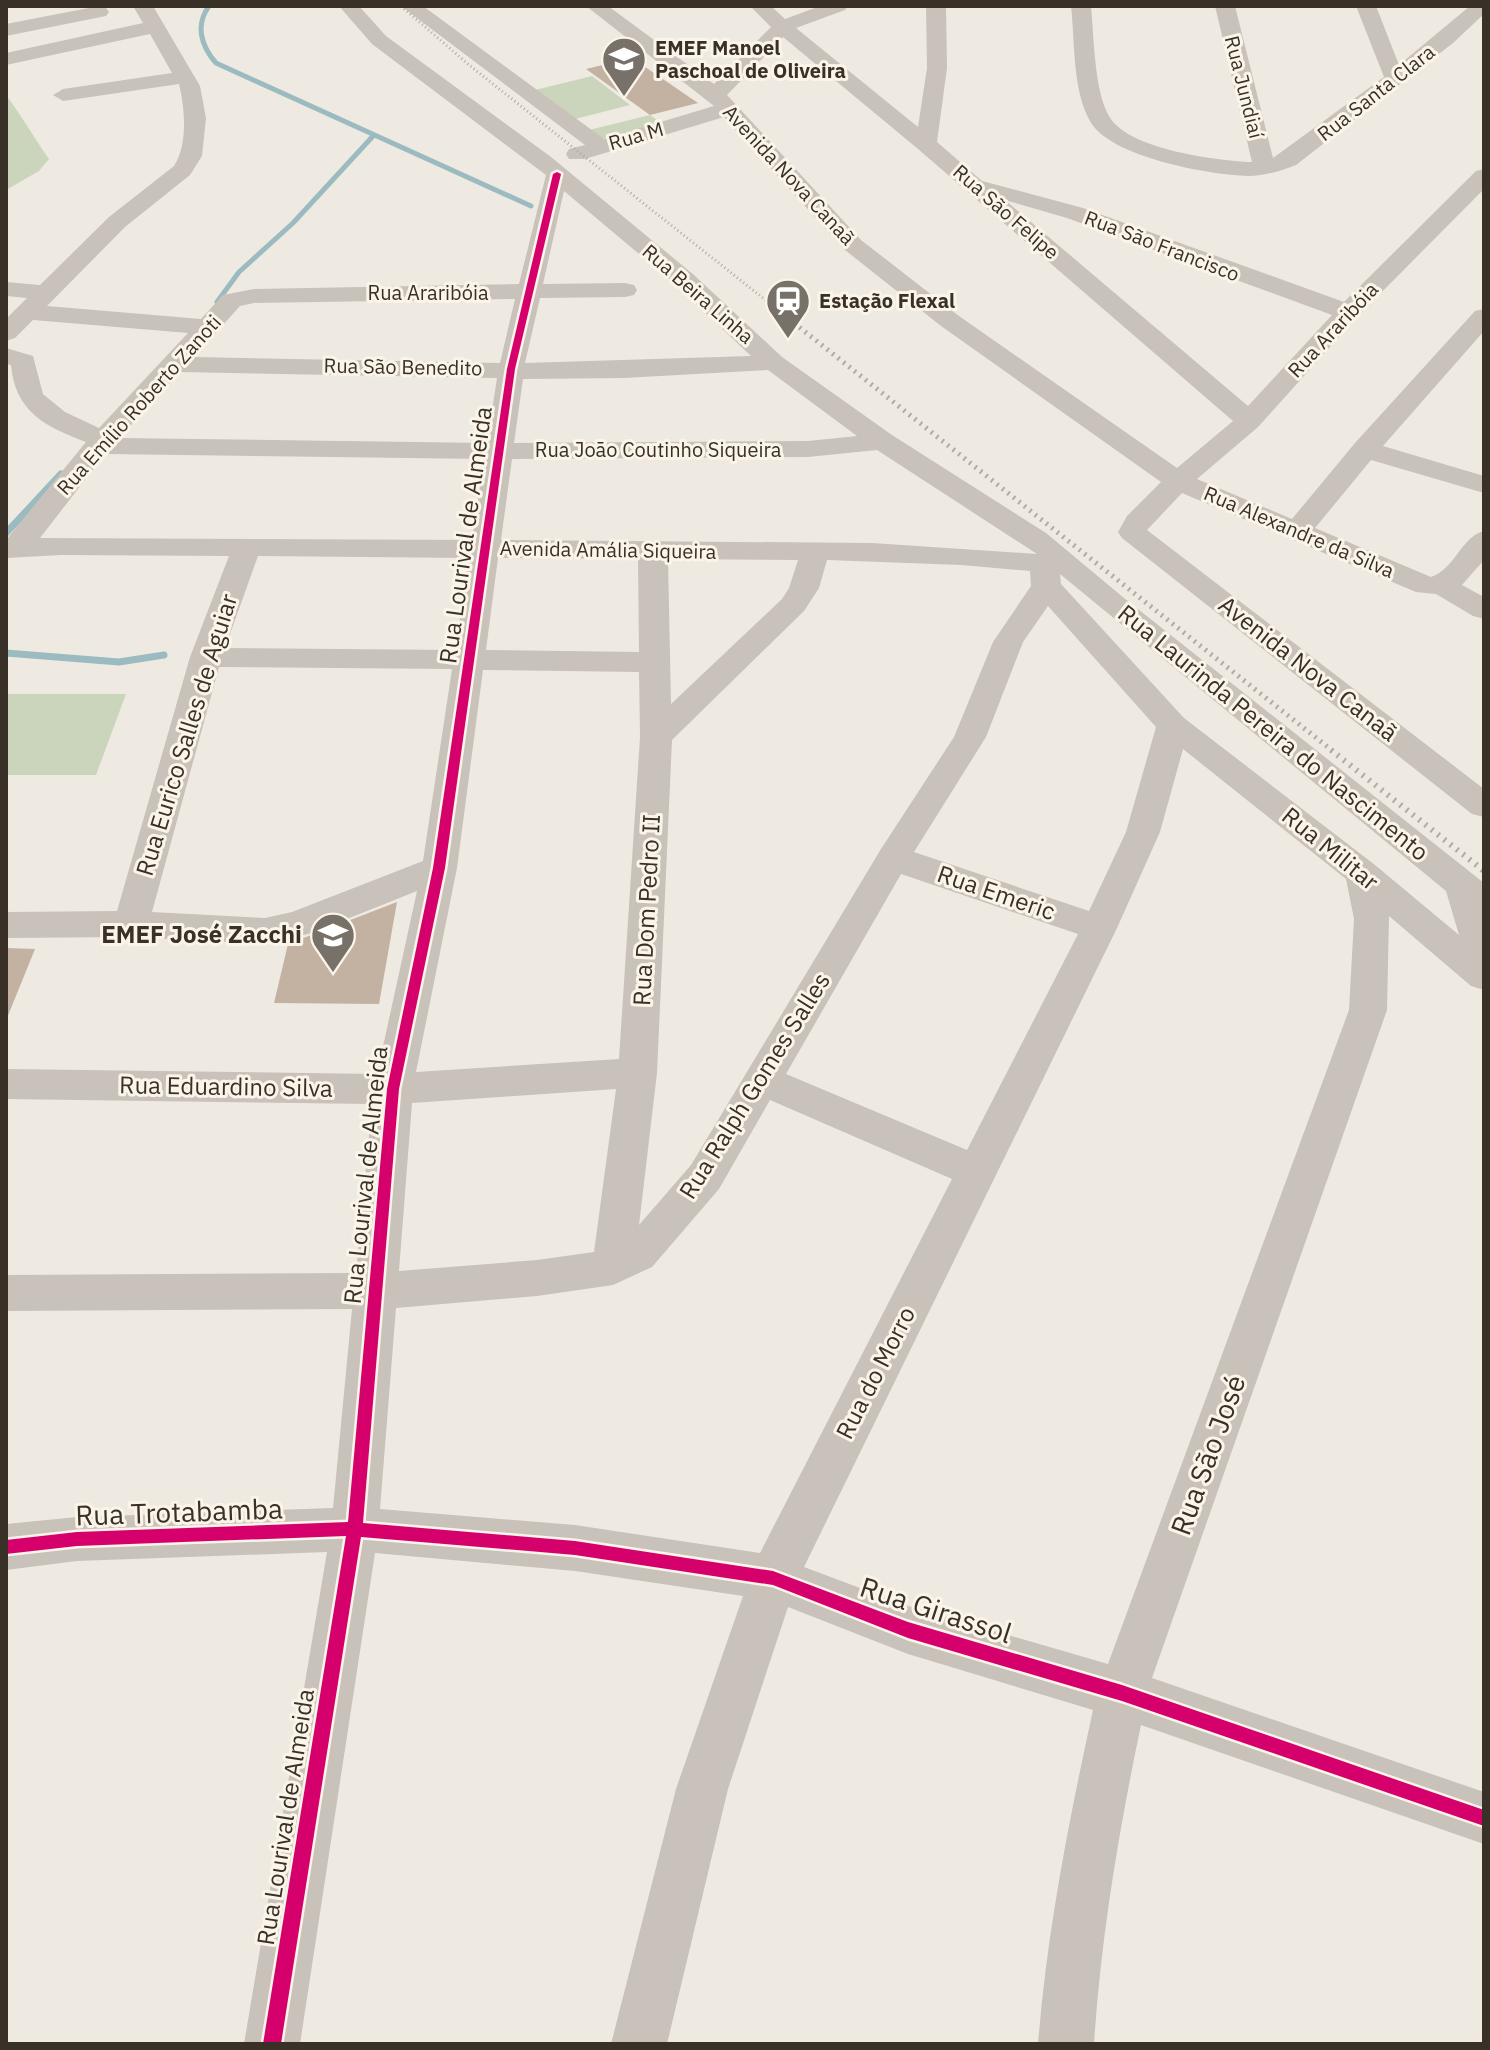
<svg xmlns="http://www.w3.org/2000/svg" width="1490" height="2050" font-family="'IBM Plex Sans',sans-serif">
	<style>
		.green { fill: #cbd5bb }
		.lines { fill: none; stroke-linecap: round; stroke-linejoin: round }
		.stream-far1 { stroke: #9cbbc1; stroke-width: 5 }
		.stream { stroke: #9cbbc1; stroke-width: 7 }
		.building { fill: #c3b1a2 }
		.minor { fill: #c8c2ba; fill-rule: evenodd }
		.rail-far2 { stroke: #afaba5; stroke-width: 3; stroke-dasharray: 1 3; stroke-linecap: butt }
		.rail-far1 { stroke: #afaba5; stroke-width: 5; stroke-dasharray: 2 5; stroke-linecap: butt }
		.rail { stroke: #afaba5; stroke-width: 6; stroke-dasharray: 2 6; stroke-linecap: butt }
		.cycleway-casing { stroke: #fbf5e9; stroke-width: 5 }
		.cycleway { fill: #d6006c; fill-rule: evenodd }
		.labels { text-anchor: middle; stroke-width: 6; stroke-linejoin: round; paint-order: stroke }
		.far-poi-label { font-size: 20px; font-weight: bold; fill: #393028; stroke: #fbf5e9; text-anchor: start }
		.far-street-label { font-size: 20px; fill: #393028; stroke: #fbf5e9 }
		.street-label { font-size: 24px; fill: #393028; stroke: #fbf5e9 }
		.poi-label { font-size: 24px; font-weight: bold; fill: #393028; stroke: #fbf5e9; text-anchor: end }
		.near-street-label { font-size: 28px; fill: #393028; stroke: #fbf5e9 }
	</style>
	<rect width="100%" height="100%" fill="#eeeae2"/>
	<path class="green" d="M592 76 630 105 575 119 535 90Z
		M6 95C22 116 34 138 49 159L39 171 6 190Z
		M650 115 661 123 602 139 589 130Z
		M6 694H126L96 775H6Z"/>
	<g class="lines">
		<path class="stream-far1" d="M209 6C195 25 201 46 216 63L531 206
			M217 302 239 272 293 223 374 135"/>
		<path class="stream" d="M6 533 61 474
			M6 653 119 662 164 655"/>
	</g>
	<path class="building" d="M632 58 698 103 650 115 586 69Z
		M397 902 379 1004 274 1003 288 944Z
		M6 948 35 949 7 1018H6Z"/>
	<g class="lines">
		<path class="minor" d="M99 6 106 8 109 12 106 16 6 36V24Z
			M133 6H153L200 86 206 118 202 156 190 175 125 227 47 306 201 319 223 295 254 289 519 284 546 175 372 44 339 6H359L386 36 551 157 694 275 782 357 892 435 1046 533 1124 598 1484 883V990L1471 986 1389 916 1387 1010 1152 1678 1484 1792V1844L1141 1725C1119 1830 1101 1936 1094 2044H1038C1047 1931 1069 1820 1093 1710L908 1654 788 1607 728 1789 667 2044H611L676 1789 743 1596 575 1571 375 1553 300 2044H244L327 1552 77 1561 6 1570V1524L77 1517 333 1508 352 1309 6 1311V1275L356 1273 372 1104 6 1099V1069L377 1074 417 891 312 933 265 944 131 937 6 938V912L117 911 190 657 229 556 61 555 6 558V540L86 442C46 427 15 412 11 365L6 364V348L33 356 43 394 65 412 99 428 188 333 33 320 15 338 6 341V319L27 298 6 296V282L40 285 109 217 174 166C188 144 185 109 179 84L63 101 53 95 63 89 172 73 150 34 6 65V53L143 23ZM564 191 676 285 751 356 525 363 540 298 625 297 634 295 637 290 634 285 625 283 543 284ZM515 299 500 363 194 357 240 306 254 303ZM768 370 857 436 808 441 514 443 523 379 624 378ZM180 372 497 378 487 443 119 438ZM877 450 1037 554 872 543 501 540 512 459 808 457ZM105 454 484 459 472 540 40 538ZM258 556 469 558 455 650 225 648ZM498 558 638 559 639 652 486 650ZM668 559 798 560 789 588 782 599 671 704ZM827 560 961 565 1030 571 1031 586 993 642 954 737 881 849 691 1165 639 1225 657 1073 672 740 804 611 819 588ZM1060 574 1446 891 1459 935 1375 865 1184 718 1061 584ZM1048 606 1156 727 1126 832 1089 911 914 852 986 737 1023 642ZM219 667 452 669 423 861 292 912 265 918 152 912ZM483 670 639 672 640 737 619 1059 416 1072 457 868ZM1183 749 1346 879 1354 919 1349 1010 1108 1664 908 1606 804 1567 1117 928 1160 832ZM901 874 1078 934 967 1150 786 1074ZM616 1089 594 1252 537 1260 399 1271 412 1103ZM770 1100 952 1179 760 1553 575 1525 380 1509 396 1308 537 1296 613 1285 652 1267 719 1189Z
			M401 6H423L604 139 714 106 586 6H608L714 84 771 27 750 6H771L785 19 820 6H848L845 10 796 28 918 127 927 68 926 6H946L947 68 937 142 982 181 1083 208 1344 302 1476 171 1484 169V189L1357 317 1258 427 1197 479 1292 519 1355 443 1475 311 1484 309V331L1383 446 1484 476V493L1371 460 1315 528 1431 577C1455 569 1461 537 1484 531V560L1462 585 1484 597V619L1473 616 1436 594 1416 592 1182 493 1147 530 1484 789V817L1472 814 1122 538 1118 532 1127 516 1161 482 941 326 845 250 724 117 585 159H569L566 154 569 149 585 145ZM783 37 918 149 1233 421 1177 468 959 316 861 240 727 95ZM1005 200 1067 218 1332 315 1248 406Z
			M1071 6H1091C1094 36 1094 90 1109 116 1127 149 1214 160 1248 162H1252L1215 6H1235L1273 158 1384 77 1356 6H1376L1399 65 1470 6H1484V14L1453 43 1296 165C1280 171 1265 176 1248 176 1210 175 1109 157 1090 121 1072 89 1075 41 1071 6Z"/>
		<path class="rail-far2" d="M401 6 469 65 797 325"/>
		<path class="rail-far1" d="M794 323 1334 752"/>
		<path class="rail" d="M1331 750 1484 871"/>
		<g class="cycleway-casing">
			<path id="cycleway" d="M557 172 561 174 515 369 445 868 399 1089 363 1523 575 1541 773 1571 908 1622 1122 1685 1484 1810V1826L1122 1701 908 1638 773 1585 575 1555 361 1537 281 2044H263L346 1536 77 1546 6 1554V1540L77 1532 348 1522 387 1089 433 868 507 369 553 174Z"/>
		</g>
		<use href="#cycleway" class="cycleway"/>
	</g>
	<defs>
		<g id="school-pin" transform="scale(2.3)"><path d="M0 17L-7.5 6A9.5 9.5 0 1 1 7.5 6Z" fill="#787169" stroke="#fbf5e9"/><path d="M0-5L7-2L0 1L-7-2ZM-4 1L0 2.5L4 1V4Q0 6-4 4Z" fill="#fff"/></g>
		<g id="station-pin" transform="scale(2.3)"><path d="M0 17L-7.5 6A9.5 9.5 0 1 1 7.5 6Z" fill="#787169" stroke="#fbf5e9"/><path d="M-3-6H3Q5-6 5-4V2Q5 4 3 4L4.5 6H3L1.5 4h-3L-3 6H-4.5L-3 4Q-5 4-5 2V-4Q-5-6-3-6ZM-3.5-4v3h7v-3ZM-3.5 1v1.5H-2V1ZM2 1v1.5H3.5V1Z" fill="#fff"/></g>
	</defs>
	<g fill-rule="evenodd">
		<use href="#school-pin" x="624" y="59"/>
		<use href="#station-pin" x="788" y="301"/>
		<use href="#school-pin" x="333" y="935"/>
	</g>
	<g class="labels">
		<g class="far-poi-label">
			<text x="655" y="55">EMEF Manoel<tspan x="655" dy="23">Paschoal de Oliveira</tspan></text>
			<text x="819" y="308">Estação Flexal</text>
		</g>
		<g class="far-street-label">
			<text transform="translate(1244 87) rotate(76)" y="7">Rua Jundiaí</text>
			<text transform="translate(1376 93) rotate(-38)" y="7">Rua Santa Clara</text>
			<text transform="translate(636 136) rotate(-16)" y="7">Rua M</text>
			<text transform="translate(789 175) rotate(47)" y="7">Avenida Nova Canaã</text>
			<text transform="translate(1006 212) rotate(41)" y="7">Rua São Felipe</text>
			<text transform="translate(1162 246) rotate(21)" y="7">Rua São Francisco</text>
			<text x="428" y="300">Rua Araribóia</text>
			<text transform="translate(698 294) rotate(41)" y="7">Rua Beira Linha</text>
			<text transform="translate(1333 330) rotate(-47)" y="7">Rua Araribóia</text>
			<text transform="translate(403 367) rotate(1)" y="7">Rua São Benedito</text>
			<text transform="translate(139 405) rotate(-48)" y="7">Rua Emílio Roberto Zanoti</text>
			<text x="658" y="457">Rua João Coutinho Siqueira</text>
			<text transform="translate(1299 532) rotate(23)" y="7">Rua Alexandre da Silva</text>
			<text transform="translate(608 550) rotate(1)" y="7">Avenida Amália Siqueira</text>
		</g>
		<g class="street-label">
			<text transform="translate(466 535) rotate(-82)" y="8">Rua Lourival de Almeida</text>
			<text transform="translate(1308 669) rotate(38)" y="8">Avenida Nova Canaã</text>
			<text transform="translate(1273 733) rotate(39)" y="8">Rua Laurinda Pereira do Nascimento</text>
			<text transform="translate(187 735) rotate(-73)" y="8">Rua Eurico Salles de Aguiar</text>
			<text transform="translate(1330 849) rotate(39)" y="8">Rua Militar</text>
			<text transform="translate(996 893) rotate(19)" y="8">Rua Emeric</text>
			<text transform="translate(647 910) rotate(-87)" y="8">Rua Dom Pedro II</text>
			<text transform="translate(755 1086) rotate(-58)" y="8">Rua Ralph Gomes Salles</text>
			<text transform="translate(226 1087) rotate(1)" y="8">Rua Eduardino Silva</text>
			<text transform="translate(366 1175) rotate(-84)" y="8">Rua Lourival de Almeida</text>
			<text transform="translate(876 1373) rotate(-63)" y="8">Rua do Morro</text>
			<text transform="translate(286 1817) rotate(-81)" y="8">Rua Lourival de Almeida</text>
		</g>
		<g class="poi-label">
			<text x="302" y="943">EMEF José Zacchi</text>
		</g>
		<g class="near-street-label">
			<text transform="translate(1208 1455) rotate(-70)" y="10">Rua São José</text>
			<text transform="translate(179 1512) rotate(-2)" y="10">Rua Trotabamba</text>
			<text transform="translate(936 1610) rotate(18)" y="10">Rua Girassol</text>
		</g>
	</g>
	<rect width="1490" height="2050" fill="none" stroke="#393028" stroke-width="16"/>
</svg>
